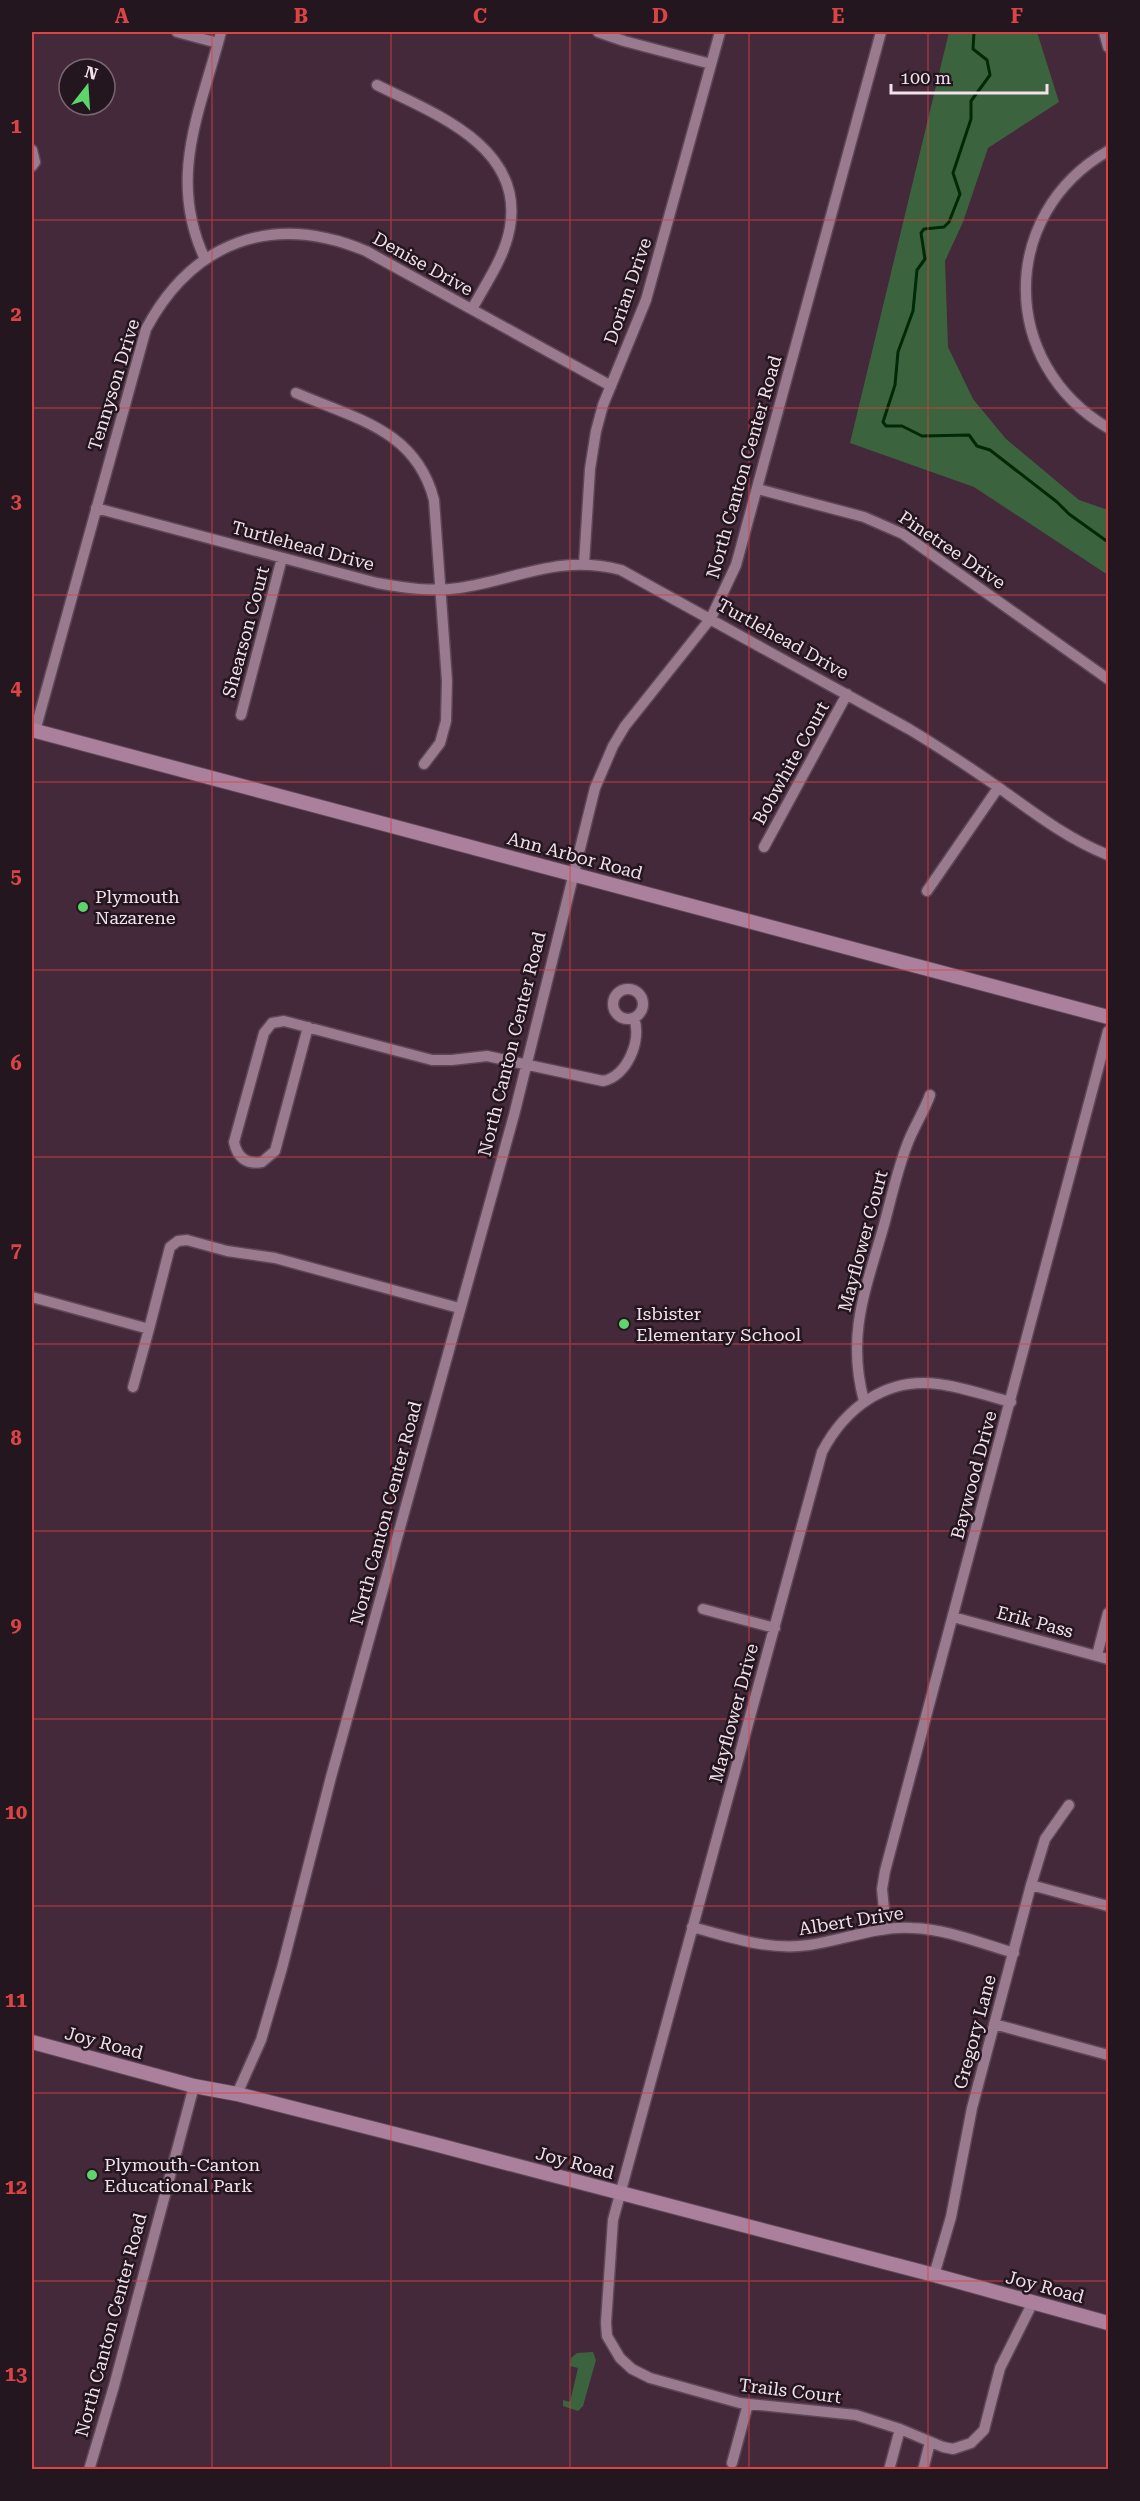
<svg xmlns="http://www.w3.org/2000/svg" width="1140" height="2501" font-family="'Roboto Serif',serif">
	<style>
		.green { fill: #3b643e }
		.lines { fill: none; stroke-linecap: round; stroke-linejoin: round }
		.stream { stroke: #002a07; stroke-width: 3 }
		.street-casing { stroke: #5d4756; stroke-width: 13 }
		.secondary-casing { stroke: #5d4756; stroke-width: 16 }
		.street { stroke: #997a8f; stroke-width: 10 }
		.secondary { stroke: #ab809d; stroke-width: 14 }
		.grid { fill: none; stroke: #da4445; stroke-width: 1.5; stroke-opacity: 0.55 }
		.poi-dot { fill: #5ed56c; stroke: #23161f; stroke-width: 2 }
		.labels { text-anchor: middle; stroke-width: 5; stroke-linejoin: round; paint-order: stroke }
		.street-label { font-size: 18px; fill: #f2e0eb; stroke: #23161f }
		.poi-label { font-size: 18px; fill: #f2e0eb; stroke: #23161f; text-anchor: start }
		.neatline { fill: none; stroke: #da4445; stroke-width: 2 }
		.grid-label { font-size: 20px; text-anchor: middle; font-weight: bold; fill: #da4445 }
	</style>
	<rect width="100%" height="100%" fill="#44293b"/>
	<path class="green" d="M949 32H1037L1059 102 988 148 963 222 945 261 948 347 973 399 1006 439 1079 500 1108 510V575L974 487 850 443Z
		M593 2352 596 2360 583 2406 578 2411 563 2406V2400L570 2402 578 2368 570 2366 571 2358 577 2353Z"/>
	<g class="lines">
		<path class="stream" d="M974 32 973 49 987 60 990 75 971 101V119L953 173 960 194 949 222 944 227 924 229 921 233 925 259 917 270 913 311 898 352 895 385 883 422 886 426H902L922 436 969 435 977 446 990 450 1057 502 1069 514 1108 542"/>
		<g class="street-casing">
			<path id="street" d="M177 32 218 43
				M598 32 624 41 711 64
				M1104 32 1108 47
				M377 85C433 113 524 146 510 227 505 257 486 283 472 309
				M32 150 35 162 32 166
				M1108 151C998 214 999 364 1108 428
				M205 259C167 178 200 112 221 32
				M296 393C356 419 416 430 434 500L447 681 446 721 440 743 424 764
				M758 489 864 517 903 534 1108 679
				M96 508 377 583C405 588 431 592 459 588 519 579 558 554 621 570L909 729C939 747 969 767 998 787 1034 813 1068 839 1108 855
				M584 564 590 469 596 431 603 405 646 300 720 32
				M241 715 282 558
				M35 731 146 329C193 241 273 212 366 251L611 386
				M764 847 847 694
				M927 891 998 788
				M613 1004a15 15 0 1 1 30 0a15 15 0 1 1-30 0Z
				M308 1027 275 1151 262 1162C246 1165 237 1157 234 1142L264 1033 272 1023 284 1021 432 1060H452L487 1056 603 1081C627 1076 642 1041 634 1018
				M32 1297 149 1329 170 1247 178 1241 187 1240 227 1251 275 1258 459 1308
				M133 1387 149 1329
				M864 1401C846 1334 866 1289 884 1225 891 1199 897 1171 907 1145 913 1128 924 1112 930 1095
				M1011 1402C987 1396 963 1387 938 1384 886 1377 845 1408 822 1452L613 2220 606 2323 607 2336 620 2358 632 2369 650 2378 740 2403 856 2415 900 2429 943 2447 953 2449 971 2443 984 2430 1000 2368 1033 2302
				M703 1609 775 1628
				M953 1617 1108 1659
				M1097 1655 1108 1613
				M1031 1885 1108 1906
				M692 1927C730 1937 769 1951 809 1945 843 1940 877 1926 912 1928 947 1929 980 1943 1014 1953
				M886 1929 882 1889 885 1871 1108 1031
				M994 2024 1108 2055
				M237 2094 261 2040 282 1968 331 1777 514 1115 595 788 613 746 625 726 711 618 736 565 881 32
				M934 2275 951 2217 972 2108 1031 1885 1045 1839 1069 1805
				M732 2463 748 2404
				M89 2470 114 2386 194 2086
				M889 2470 900 2429
				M923 2470 930 2442"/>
		</g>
		<g class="secondary-casing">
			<path id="secondary" d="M32 730 1108 1017
				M32 2042 194 2086 237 2094 434 2144 934 2275 1108 2323"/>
		</g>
		<use href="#street" class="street"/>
		<use href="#secondary" class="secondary"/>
	</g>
	<path class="grid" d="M212 32V2470M391 32V2470M570 32V2470M749 32V2470M928 32V2470M32 220H1108M32 408H1108M32 595H1108M32 782H1108M32 970H1108M32 1157H1108M32 1344H1108M32 1531H1108M32 1719H1108M32 1906H1108M32 2093H1108M32 2281H1108"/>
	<g class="poi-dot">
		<circle cx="83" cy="907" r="6"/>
		<circle cx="624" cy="1324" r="6"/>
		<circle cx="92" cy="2175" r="6"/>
	</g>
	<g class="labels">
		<g class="street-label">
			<text transform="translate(423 264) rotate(29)" y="6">Denise Drive</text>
			<text transform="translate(628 291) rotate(-71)" y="6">Dorian Drive</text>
			<text transform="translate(114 385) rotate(-73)" y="6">Tennyson Drive</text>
			<text transform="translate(744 467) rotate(-74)" y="6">North Canton Center Road</text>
			<text transform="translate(303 546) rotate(15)" y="6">Turtlehead Drive</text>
			<text transform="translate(952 550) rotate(34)" y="6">Pinetree Drive</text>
			<text transform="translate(246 632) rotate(-75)" y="6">Shearson Court</text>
			<text transform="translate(783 639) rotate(29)" y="6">Turtlehead Drive</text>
			<text transform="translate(791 763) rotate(-61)" y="6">Bobwhite Court</text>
			<text transform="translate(575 856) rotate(15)" y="6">Ann Arbor Road</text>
			<text transform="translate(512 1044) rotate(-76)" y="6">North Canton Center Road</text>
			<text transform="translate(863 1241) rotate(-75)" y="6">Mayflower Court</text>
			<text transform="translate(974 1475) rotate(-75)" y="6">Baywood Drive</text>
			<text transform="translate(386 1513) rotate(-75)" y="6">North Canton Center Road</text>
			<text transform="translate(1035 1622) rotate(15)" y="6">Erik Pass</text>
			<text transform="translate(734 1713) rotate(-75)" y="6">Mayflower Drive</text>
			<text transform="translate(851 1921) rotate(-9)" y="6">Albert Drive</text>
			<text transform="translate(975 2032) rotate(-75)" y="6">Gregory Lane</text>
			<text transform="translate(104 2043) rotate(15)" y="6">Joy Road</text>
			<text transform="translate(575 2163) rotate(15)" y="6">Joy Road</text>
			<text transform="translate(1045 2287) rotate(15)" y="6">Joy Road</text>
			<text transform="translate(111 2325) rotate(-75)" y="6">North Canton Center Road</text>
			<text transform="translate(790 2391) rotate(7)" y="6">Trails Court</text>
		</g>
		<g class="poi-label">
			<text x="95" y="903">Plymouth<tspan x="95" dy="21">Nazarene</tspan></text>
			<text x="636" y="1320">Isbister<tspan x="636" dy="21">Elementary School</tspan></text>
			<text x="104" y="2171">Plymouth-Canton<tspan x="104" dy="21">Educational Park</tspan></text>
		</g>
	</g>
	<rect width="1140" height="2501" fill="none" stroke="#23161f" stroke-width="66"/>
	<g transform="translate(87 87) rotate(17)"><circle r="28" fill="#23161f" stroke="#766771" stroke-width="1.5"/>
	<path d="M0-4.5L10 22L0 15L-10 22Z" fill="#5ed56c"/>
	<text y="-9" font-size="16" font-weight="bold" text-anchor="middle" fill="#f2e0eb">N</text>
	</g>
	<path d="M891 84v9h156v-9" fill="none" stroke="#f2e0eb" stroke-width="3"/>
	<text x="900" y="84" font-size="18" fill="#f2e0eb" stroke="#23161f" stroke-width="4.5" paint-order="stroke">100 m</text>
	<rect x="33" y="33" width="1074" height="2435" class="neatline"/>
	<g class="grid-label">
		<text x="122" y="23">A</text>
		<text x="301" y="23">B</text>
		<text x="480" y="23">C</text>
		<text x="660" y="23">D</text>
		<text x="838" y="23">E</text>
		<text x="1017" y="23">F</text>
		<text x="16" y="133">1</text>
		<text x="16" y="321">2</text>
		<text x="16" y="508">3</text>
		<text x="16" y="695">4</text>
		<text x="16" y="883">5</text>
		<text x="16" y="1070">6</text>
		<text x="16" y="1257">7</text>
		<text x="16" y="1445">8</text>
		<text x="16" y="1632">9</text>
		<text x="16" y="1819">10</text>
		<text x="16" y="2007">11</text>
		<text x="16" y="2194">12</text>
		<text x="16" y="2381">13</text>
	</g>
</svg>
